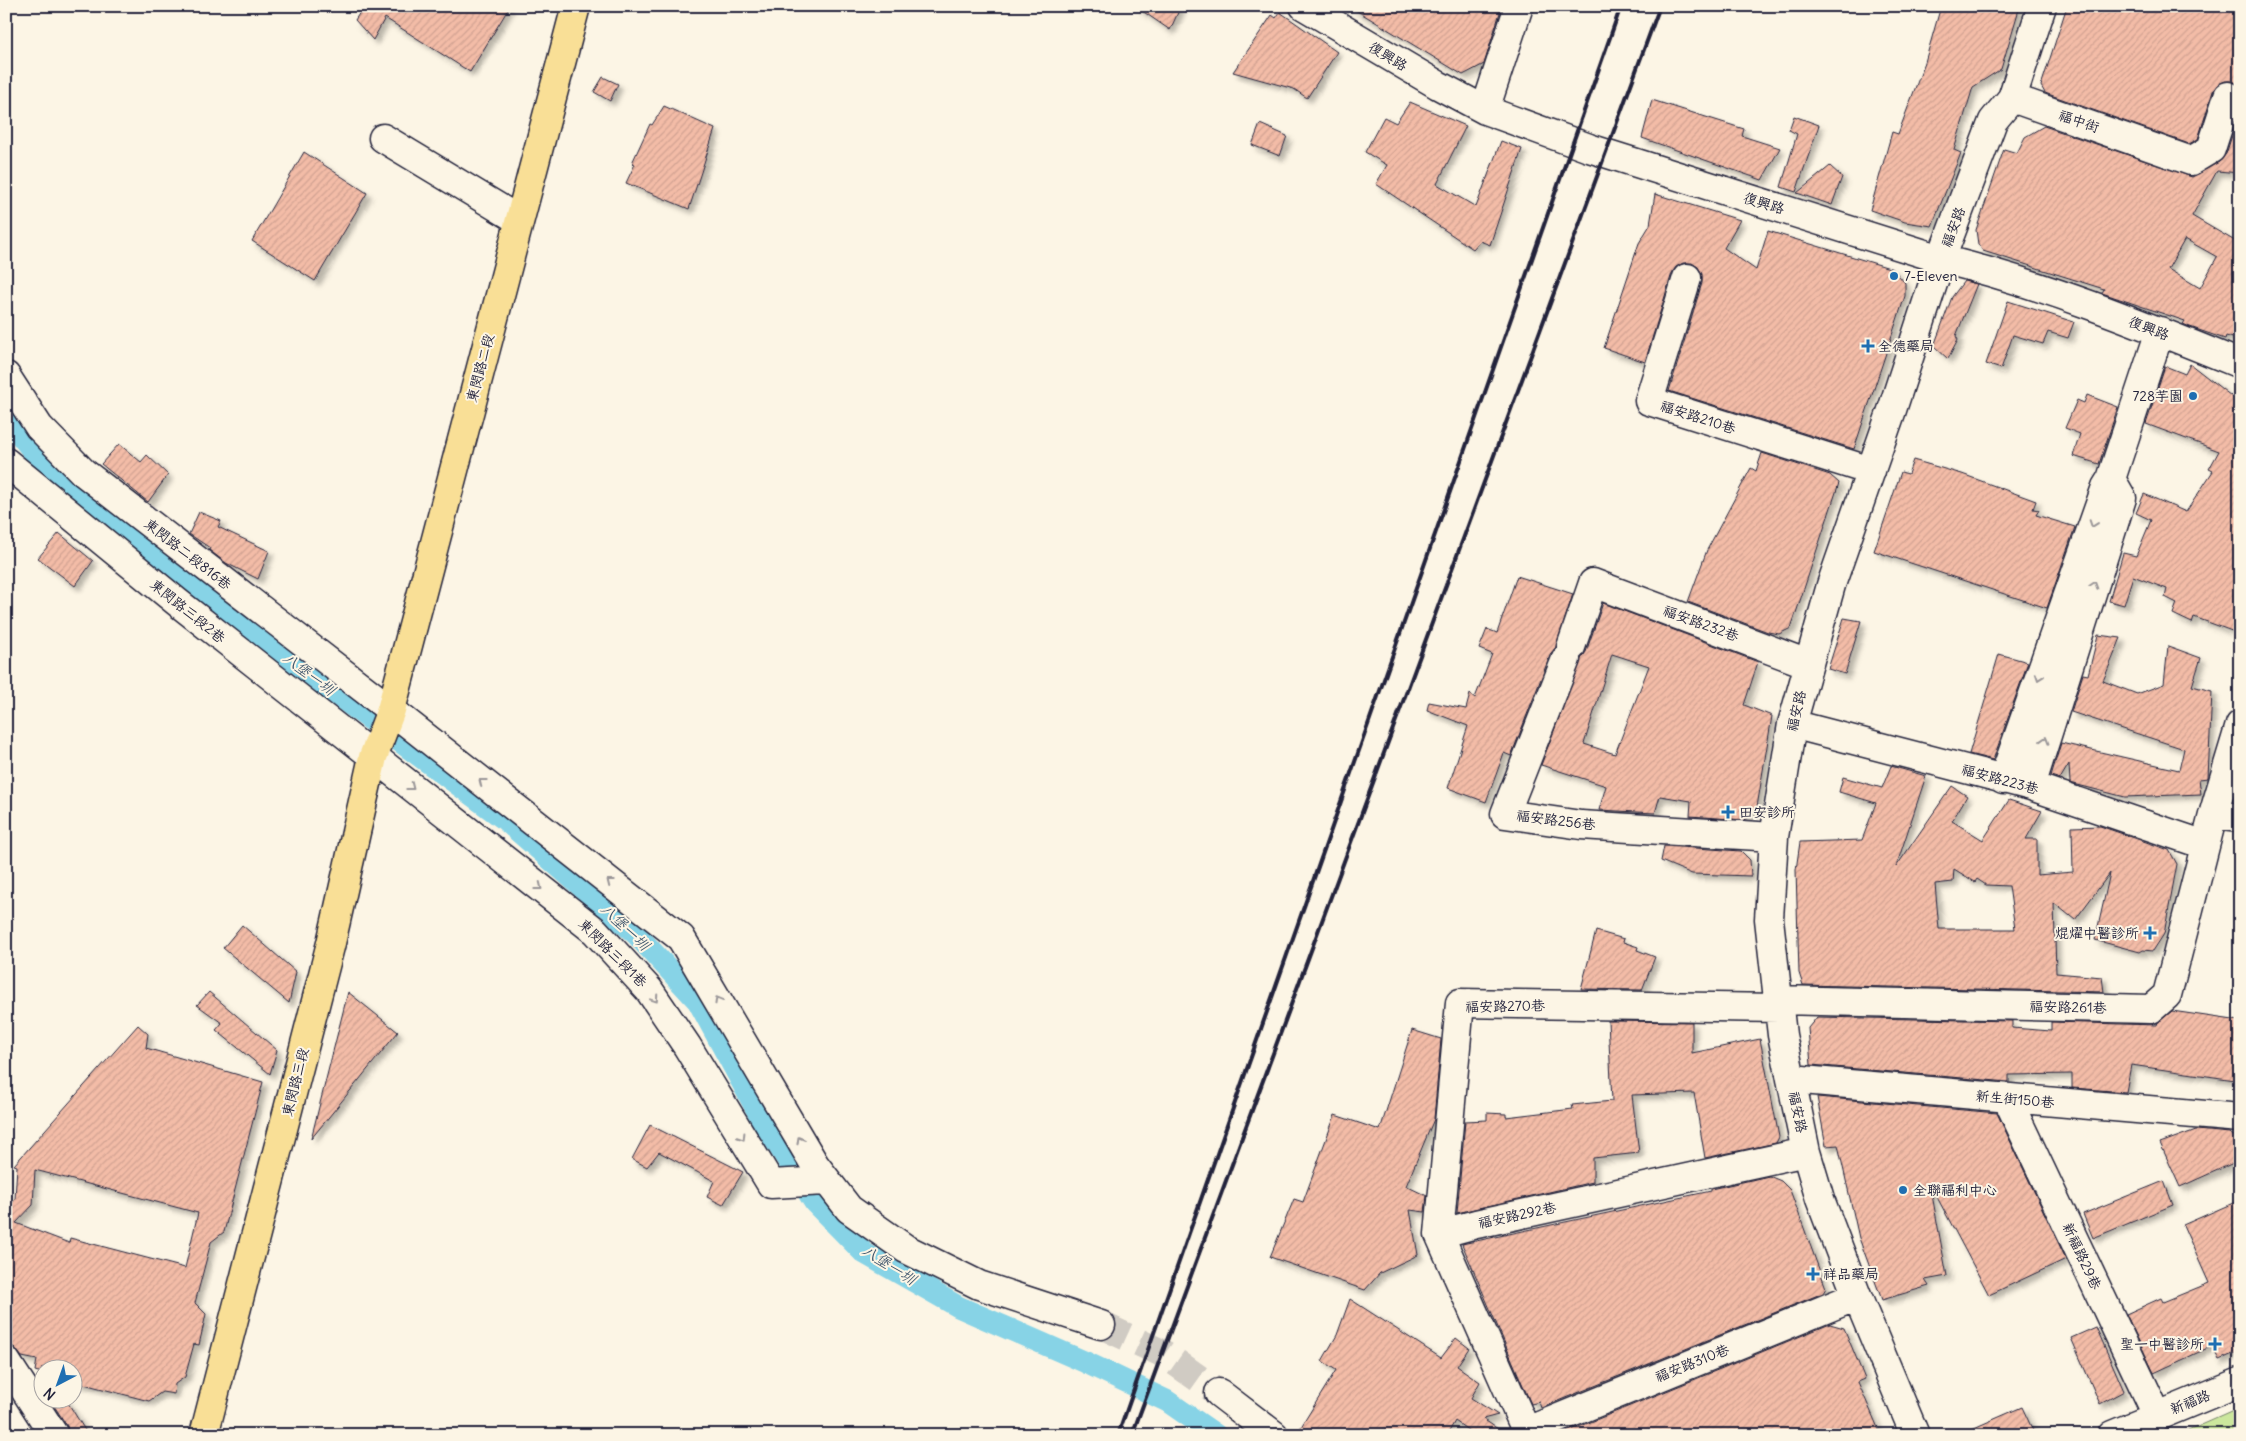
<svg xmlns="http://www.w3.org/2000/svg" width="2246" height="1441" font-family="Delius,'LXGW WenKai TC',sans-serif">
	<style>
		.green { fill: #cce79d; stroke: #77846c }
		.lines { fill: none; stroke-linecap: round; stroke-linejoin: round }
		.canal { stroke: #87d3e6; stroke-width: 22 }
		.building { fill: url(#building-hatch); stroke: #22223b; fill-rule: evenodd; filter: url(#shadow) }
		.minor-tunnel { stroke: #d0cbc3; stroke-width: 28; stroke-dasharray: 28 14; stroke-linecap: butt }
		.minor-casing { stroke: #22223b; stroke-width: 31 }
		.major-casing { stroke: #22223b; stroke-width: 31 }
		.minor { stroke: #fcf5e5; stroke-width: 28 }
		.major { stroke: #f9df96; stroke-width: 28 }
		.rail { stroke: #22223b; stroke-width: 4 }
		.oneway { stroke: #9a9698 }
		.poi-dot { fill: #1f6fb2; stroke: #fcf5e5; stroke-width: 2 }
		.labels { text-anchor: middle; stroke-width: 4; stroke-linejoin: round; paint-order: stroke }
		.street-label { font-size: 14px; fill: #22223b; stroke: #fcf5e5 }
		.poi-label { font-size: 14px; fill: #22223b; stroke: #fcf5e5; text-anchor: start }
		.water-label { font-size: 15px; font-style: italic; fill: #40576e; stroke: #fcf5e5 }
	</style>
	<defs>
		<pattern id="building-hatch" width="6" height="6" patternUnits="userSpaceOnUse" patternTransform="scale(1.25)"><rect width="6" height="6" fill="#f3bca7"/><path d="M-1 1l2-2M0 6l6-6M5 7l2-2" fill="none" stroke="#d0a191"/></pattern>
		<filter id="shadow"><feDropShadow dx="4.5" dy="4.5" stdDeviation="2.5" flood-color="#0004"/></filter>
	</defs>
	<rect width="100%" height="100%" fill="#fcf5e5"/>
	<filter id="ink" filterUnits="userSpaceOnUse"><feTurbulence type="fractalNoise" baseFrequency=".02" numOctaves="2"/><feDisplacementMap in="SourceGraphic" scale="10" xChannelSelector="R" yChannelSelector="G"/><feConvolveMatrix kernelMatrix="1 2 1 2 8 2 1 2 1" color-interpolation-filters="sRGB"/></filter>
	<g filter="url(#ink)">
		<path class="green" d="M2240 1408V1435H2179Z"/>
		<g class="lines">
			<path class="canal" d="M6 417 55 479 175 574 504 819 637 935 698 1001 763 1121 815 1203 864 1253 959 1307 1085 1362 1167 1401 1216 1435"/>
		</g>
		<path class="building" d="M364 6H510L470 72 385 18 373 40 355 20Z
			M1135 6H1181L1170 30Z
			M1349 6H1502L1484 64 1463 75Z
			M1941 6H2020L2001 69 1973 87 1954 150 1961 153 1932 226 1905 222 1870 210 1892 132 1898 134 1925 62Z
			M2067 6H2240V86L2233 81H2225L2217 85 2213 91 2198 139 2189 144 2045 93 2041 86Z
			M1280 12 1337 52 1307 98 1294 89 1233 72 1272 15 1276 18Z
			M603 77 618 84 610 101 594 92Z
			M1652 100 1744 129 1742 136 1780 148 1762 180 1642 138Z
			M1410 102 1466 126 1437 184 1476 207 1501 141 1522 149 1490 245 1480 241 1473 249 1376 184 1387 165 1365 152 1384 117 1396 123Z
			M664 106 715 129 689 209 626 183 635 164 632 163 650 124 652 125Z
			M2240 111V173L2217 171 2192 216 2240 244V340L2226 336 2225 339 2190 327 2183 324 2185 321 2102 293 2104 289 1983 251 1978 244 1976 230 2004 149 2017 153 2025 137 2044 126 2192 177 2219 162 2226 154ZM2185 239 2217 257 2200 288 2168 269Z
			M1794 116 1819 125 1796 192 1781 187 1797 134 1789 130Z
			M1260 124 1287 136 1280 156 1252 145Z
			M304 152 367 193 315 281 252 241Z
			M1830 166 1842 177 1832 205 1797 193Z
			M1655 194 1740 220 1724 248 1756 270 1768 231 1893 269 1905 283V296L1854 449 1669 391 1702 283V274L1698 267 1692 263H1683L1676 267 1672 273 1645 362 1604 348 1639 243 1650 225Z
			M1964 281 1977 284 1956 336 1958 340 1948 359 1934 346 1952 297Z
			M2008 301 2074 322 2068 338 2048 332 2043 344 2013 335 2001 369 1986 364Z
			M2190 364 2240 403V634L2194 617 2192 623 2173 614 2177 603 2165 597 2167 589 2133 576 2124 605 2109 601 2123 553 2136 556 2151 520 2136 513 2144 494 2186 512 2213 471 2209 469 2219 451 2146 424 2165 366 2185 374Z
			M2087 395 2118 407 2099 464 2073 456 2080 434 2065 428 2077 400 2084 403Z
			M119 444 141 462 147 455 168 475 148 502 101 464Z
			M1762 453 1830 475 1839 483 1791 628 1779 634 1768 632 1688 602 1707 550 1751 468 1756 471Z
			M1913 460 1962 474 2036 501 2033 509 2039 510 2036 515 2075 527 2047 608 1874 551 1901 472 1908 474Z
			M199 512 221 521 218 527 269 551 258 579 226 563 209 550 210 548 189 534Z
			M59 533 93 561 75 586 38 558Z
			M1517 576 1573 594 1556 647 1551 653 1511 756 1504 753 1486 802 1448 788 1468 726 1427 710 1429 702 1466 709 1470 694 1475 698 1492 654 1479 649 1487 629 1497 633Z
			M1603 603 1758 662 1744 705 1772 716 1757 807 1748 818 1744 820 1690 816 1691 801 1660 796 1655 813 1599 810 1606 786 1541 765 1581 659 1586 652ZM1612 654 1649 666 1615 754 1584 744Z
			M1844 618 1861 621 1845 674 1828 669Z
			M2098 635 2121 638 2103 681 2137 694 2164 684 2168 646 2201 658 2192 686 2212 691 2208 778 2199 779 2201 794 2125 797 2070 783 2069 764 2060 779 2051 776 2061 743 2179 770 2184 749 2071 712 2083 674 2088 675Z
			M1999 654 2028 662 1993 760 1969 754Z
			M1891 766 1926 776 1896 867 1952 786 1967 796 1952 821 1983 840 2009 800 2042 811 2026 839H2037V875L2073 872 2072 827 2100 826 2169 850 2177 864 2164 934 2153 951 2143 950 2140 952 2095 940 2110 873 2075 920 2054 903 2056 973 2102 977 2104 992 1803 985 1799 973 1796 870 1800 842 1862 840 1876 803 1839 792 1843 777 1882 788ZM1954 869 1975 882 1977 879 1986 885 2009 886 2015 929H1939L1935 884 1953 882Z
			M1664 846 1741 851 1750 860 1751 876 1692 874 1661 861Z
			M242 925 296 972 289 1003 223 948Z
			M1596 931 1624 939 1623 942 1638 947 1637 950 1655 957 1642 990 1581 989Z
			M209 992 277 1050 270 1074 216 1030 222 1023 197 1005Z
			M348 992 398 1032 311 1139Z
			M2172 1011 2240 1021V1064L2235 1080 2131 1065 2126 1092 2072 1088V1074L2009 1075V1082L1811 1065 1808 1028 1817 1017 2012 1021V1028L2051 1031V1022L2157 1025 2158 1022Z
			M1608 1021 1692 1022V1053L1760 1039 1779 1137 1776 1143 1705 1158 1694 1093 1632 1095 1639 1153 1593 1158V1182L1457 1213 1465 1121 1487 1120V1113L1506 1114V1117L1573 1109 1572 1105 1612 1101Z
			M138 1025 148 1034 146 1048 263 1082 224 1232 211 1242 195 1303 206 1314 199 1345 194 1344 185 1377 175 1384 174 1394 162 1392 149 1401 72 1381V1368H42V1373L35 1371 37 1360 22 1357 14 1347 6 1345V1209L15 1199 17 1166 14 1165ZM35 1170 198 1213 185 1268 70 1238 69 1243 16 1223 33 1205Z
			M1412 1030 1441 1039 1434 1119 1406 1186 1427 1196 1425 1212 1410 1210 1418 1255 1380 1273 1365 1290 1270 1257 1294 1199 1303 1202 1335 1115 1380 1130Z
			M1817 1097 1997 1113 2066 1259 1989 1295 1930 1184 1947 1276 1925 1280 1929 1286 1882 1300 1859 1238 1838 1145 1826 1146Z
			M650 1125 743 1172 723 1205 707 1197 714 1181 659 1152 647 1167 632 1159Z
			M2196 1130 2230 1133 2240 1141V1160L2180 1187 2160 1143Z
			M1769 1176 1781 1181 1790 1190 1826 1288 1823 1293 1548 1405 1541 1408 1539 1402 1531 1404 1462 1244 1711 1191V1189Z
			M2164 1181 2173 1205 2093 1238 2083 1214Z
			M2240 1200V1351L2219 1360 2212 1346 2154 1373 2126 1314 2161 1298 2163 1302 2209 1283 2183 1225Z
			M1350 1299 1441 1358 1456 1338 1469 1348 1457 1366 1480 1382 1471 1398 1498 1415 1483 1419 1507 1435H1475L1455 1421 1447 1435H1296L1336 1370 1322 1361 1337 1335Z
			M1830 1324 1844 1328 1865 1379 1858 1382 1881 1435H1559Z
			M2096 1327 2124 1391 2100 1404 2071 1338Z
			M49 1398H65L88 1435H70L67 1426Z
			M2022 1407 2035 1435H1958Z"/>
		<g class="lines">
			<path class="minor-tunnel" d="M1101 1325 1164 1354 1219 1393"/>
			<g class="minor-casing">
				<path id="minor" d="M1304 6 1438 85 1485 110 1589 148 1941 259C2044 284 2142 324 2240 364
					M2012 98 2191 161 2211 149 2228 96
					M1485 110 1519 6
					M383 138 519 220
					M1687 278 1649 401 1871 471
					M6 376 39 427 83 472 391 710 681 938 815 1165 849 1209 906 1249 979 1285 1101 1325
					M6 462 177 602 595 931 649 990 687 1046 771 1184 826 1181
					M1571 647 1593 583 1808 664
					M1566 659 1505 814 1581 825 1774 837
					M1792 724 2031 786 2205 845
					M2003 780 2106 487 2111 479 2160 331
					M2031 786 2122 498 2111 479
					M2213 815 2240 818
					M1779 1000 2151 1009 2167 995 2213 815 2240 725
					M1791 1079 2240 1118
					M2007 1098 2157 1415
					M1439 1234 1460 1003 1779 1008
					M6 1361 54 1435
					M1219 1393 1274 1435
					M1527 1431 1857 1296
					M1528 1435 1439 1234 1476 1224 1806 1152
					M1915 1435 1857 1296 1820 1199 1806 1152 1782 1035 1769 919 1774 837 1792 724 1831 585 1892 410 1941 259 1993 121 2012 98 2042 6
					M2112 1435 2240 1382"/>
			</g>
			<g class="major-casing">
				<path id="major" d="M204 1435 331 943 373 757 391 710 576 6"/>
			</g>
			<use href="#minor" class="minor"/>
			<use href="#major" class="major"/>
			<path class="rail" d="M1118 1435 1621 6
				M1132 1435 1660 6"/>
		</g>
		<defs><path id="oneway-chevron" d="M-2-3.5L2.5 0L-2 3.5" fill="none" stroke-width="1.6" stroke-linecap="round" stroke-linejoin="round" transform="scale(1.25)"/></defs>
		<g class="oneway">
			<use href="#oneway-chevron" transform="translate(2093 524) rotate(109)"/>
			<use href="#oneway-chevron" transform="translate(2094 585) rotate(-72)"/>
			<use href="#oneway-chevron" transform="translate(2039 677) rotate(109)"/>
			<use href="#oneway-chevron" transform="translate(2045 740) rotate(-73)"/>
			<use href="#oneway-chevron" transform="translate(482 782) rotate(-142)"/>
			<use href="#oneway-chevron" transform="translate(411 787) rotate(38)"/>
			<use href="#oneway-chevron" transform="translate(610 882) rotate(-142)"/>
			<use href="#oneway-chevron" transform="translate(539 887) rotate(38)"/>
			<use href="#oneway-chevron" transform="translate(655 999) rotate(56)"/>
			<use href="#oneway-chevron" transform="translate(718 1000) rotate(-120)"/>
			<use href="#oneway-chevron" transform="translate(742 1137) rotate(58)"/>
			<use href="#oneway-chevron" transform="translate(800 1140) rotate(-120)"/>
		</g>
	</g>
	<g class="poi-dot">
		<circle cx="1894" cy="276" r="5"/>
		<path d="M1865.5 338.5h5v5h5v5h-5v5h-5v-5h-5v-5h5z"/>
		<circle cx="2193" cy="396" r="5"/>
		<path d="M1725.5 804.5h5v5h5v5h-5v5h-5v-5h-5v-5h5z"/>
		<path d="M2147.5 925.5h5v5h5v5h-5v5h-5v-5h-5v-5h5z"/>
		<circle cx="1903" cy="1190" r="5"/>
		<path d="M1810.5 1266.5h5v5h5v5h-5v5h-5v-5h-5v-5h5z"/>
		<path d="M2212.5 1336.5h5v5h5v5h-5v5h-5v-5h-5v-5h5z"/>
	</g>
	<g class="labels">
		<g class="street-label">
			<text transform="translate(1388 56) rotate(31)" y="5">復興路</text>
			<text transform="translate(2079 121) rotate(19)" y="5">福中街</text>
			<text transform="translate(1764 203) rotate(17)" y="5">復興路</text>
			<text transform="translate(1953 227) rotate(-69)" y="5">福安路</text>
			<text transform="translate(2149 328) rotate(21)" y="5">復興路</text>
			<text transform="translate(480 368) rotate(-75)" y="5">東閔路二段</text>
			<text transform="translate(1698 417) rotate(18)" y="5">福安路210巷</text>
			<text transform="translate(188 554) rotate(38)" y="5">東閔路二段816巷</text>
			<text transform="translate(188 611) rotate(39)" y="5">東閔路三段2巷</text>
			<text transform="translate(1701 623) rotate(20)" y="5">福安路232巷</text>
			<text transform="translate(1796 711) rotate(-77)" y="5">福安路</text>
			<text transform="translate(2000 779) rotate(15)" y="5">福安路223巷</text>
			<text transform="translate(1556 820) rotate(7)" y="5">福安路256巷</text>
			<text transform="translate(613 953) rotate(45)" y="5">東閔路三段1巷</text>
			<text transform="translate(1505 1006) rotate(-1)" y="5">福安路270巷</text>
			<text transform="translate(2068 1007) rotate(1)" y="5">福安路261巷</text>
			<text transform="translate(295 1082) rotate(-76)" y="5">東閔路三段</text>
			<text transform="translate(2015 1099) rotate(5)" y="5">新生街150巷</text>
			<text transform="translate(1798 1112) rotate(78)" y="5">福安路</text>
			<text transform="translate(1517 1215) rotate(-12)" y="5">福安路292巷</text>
			<text transform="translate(2082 1256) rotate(65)" y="5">新福路29巷</text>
			<text transform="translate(1692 1363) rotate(-22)" y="5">福安路310巷</text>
			<text transform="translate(2190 1402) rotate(-22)" y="5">新福路</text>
		</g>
		<g class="poi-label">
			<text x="1904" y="281">7-Eleven</text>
			<text x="1878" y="351">全德藥局</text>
			<text x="2183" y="401" text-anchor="end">728芋園</text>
			<text x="1739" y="817">田安診所</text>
			<text x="2139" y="938" text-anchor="end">焜燿中醫診所</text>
			<text x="1913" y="1195">全聯福利中心</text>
			<text x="1823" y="1279">祥品藥局</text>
			<text x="2204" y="1349" text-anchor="end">聖一中醫診所</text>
		</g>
		<g class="water-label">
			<text transform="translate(309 674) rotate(37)" y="5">八堡一圳</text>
			<text transform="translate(625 927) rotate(43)" y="5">八堡一圳</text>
			<text transform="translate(889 1265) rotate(32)" y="5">八堡一圳</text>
		</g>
	</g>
	<rect width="2246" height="1441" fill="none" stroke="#fcf5e5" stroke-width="25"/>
	<rect x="12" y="12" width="2221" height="1416" fill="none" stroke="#22223b" stroke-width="2" filter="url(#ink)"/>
	<g transform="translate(58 1384) rotate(221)"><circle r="24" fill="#fcf5e5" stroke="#a5a1a1"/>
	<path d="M0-4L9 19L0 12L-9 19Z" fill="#1f6fb2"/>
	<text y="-8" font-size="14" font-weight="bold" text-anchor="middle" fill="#22223b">N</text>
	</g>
</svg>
